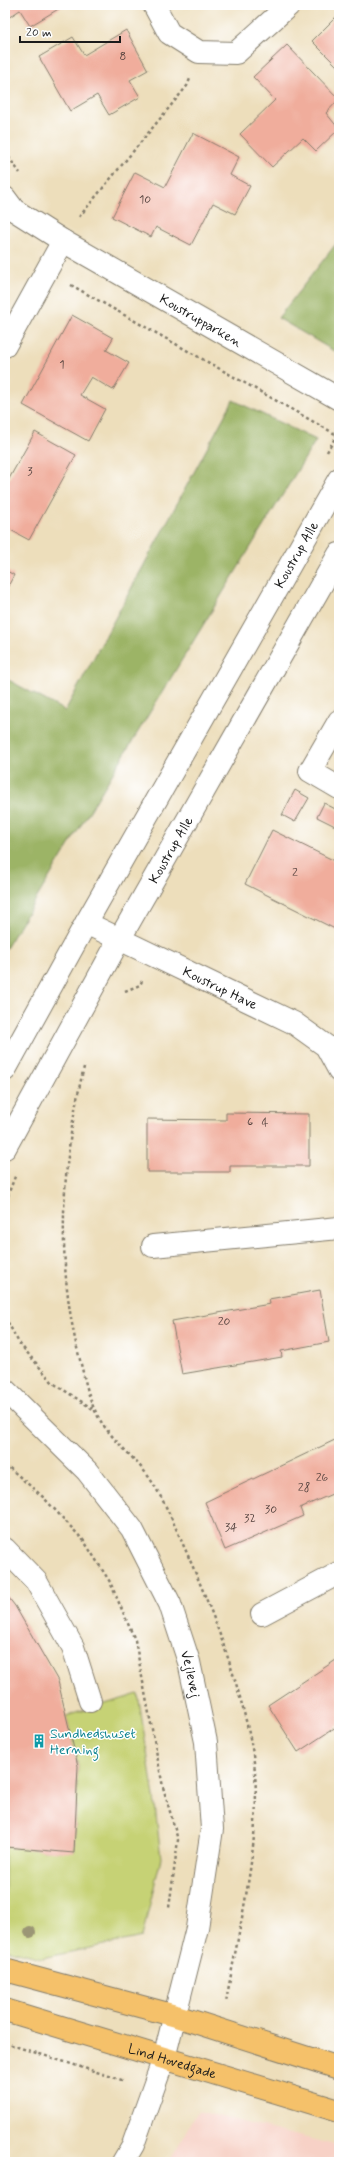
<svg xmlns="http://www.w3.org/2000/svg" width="344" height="2167" font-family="Mynerve,sans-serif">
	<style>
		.built { fill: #f7d1c6 }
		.green { fill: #c6d274; stroke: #717748 }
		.forest { fill: #9cb466; stroke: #5c6841 }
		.building { fill: #f0ad9c }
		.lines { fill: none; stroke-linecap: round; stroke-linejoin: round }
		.minor-casing { stroke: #847d6c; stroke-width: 24 }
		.major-casing { stroke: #847d6c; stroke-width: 24 }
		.path { stroke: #847d6c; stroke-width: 2.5; stroke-dasharray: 3 3; stroke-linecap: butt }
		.minor { stroke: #fff; stroke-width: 22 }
		.major { stroke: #f5c16b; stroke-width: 22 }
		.tree { fill: #9b9675 }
		.labels { text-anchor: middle; stroke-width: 3; stroke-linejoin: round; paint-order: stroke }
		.number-label { font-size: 12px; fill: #51403c }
		.street-label { font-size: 14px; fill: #1c1c1c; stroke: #fff }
		.culture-label { font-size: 14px; fill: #0d838f; stroke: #fff; text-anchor: start }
	</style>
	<rect width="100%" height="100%" fill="#fff"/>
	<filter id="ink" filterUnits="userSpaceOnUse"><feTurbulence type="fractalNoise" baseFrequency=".025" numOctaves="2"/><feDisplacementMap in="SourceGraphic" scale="8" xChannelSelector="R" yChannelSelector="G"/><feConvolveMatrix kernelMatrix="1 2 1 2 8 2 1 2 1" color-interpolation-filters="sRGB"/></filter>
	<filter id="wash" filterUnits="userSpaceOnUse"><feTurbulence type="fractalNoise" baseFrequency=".012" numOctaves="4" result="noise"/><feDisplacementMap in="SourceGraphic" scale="16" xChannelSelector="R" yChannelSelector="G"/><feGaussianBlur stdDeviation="0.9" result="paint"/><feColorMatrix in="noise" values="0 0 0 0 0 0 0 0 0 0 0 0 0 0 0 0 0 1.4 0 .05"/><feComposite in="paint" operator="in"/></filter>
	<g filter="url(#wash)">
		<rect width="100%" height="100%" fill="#eddebb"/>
		<path class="built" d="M198 2111 339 2146V2162H169Z"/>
		<path class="green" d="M138 1694 154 1797 161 1858 142 1937 42 1958 5 1949V1847L74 1852 78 1766 66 1716Z"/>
		<path class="forest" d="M339 240V354L278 318Z
			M233 400 316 440 5 950V678L65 711Z"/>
		<g id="blocks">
			<path class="building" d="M5 5H65L30 26 20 10 5 20Z
				M339 14V68L312 41Z
				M126 30 148 70 130 80 140 97 109 115 97 95 70 111 39 57 73 37 84 55Z
				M287 45 339 99 326 113 339 129 316 151 303 138 272 167 240 134 275 100 253 77Z
				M193 133 239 157 230 175 250 186 235 214 213 203 191 245 156 227 151 237 112 217 135 172 165 187Z
				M72 315 113 338 106 350 129 363 113 390 91 377 80 395 105 409 88 441 23 405Z
				M35 432 76 455 29 540 5 527V486Z
				M5 570 14 575 5 592Z
				M295 790 309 798 295 822 282 815Z
				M324 803 339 811V828L317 817Z
				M272 830 339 863V931L245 884Z
				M226 1113 309 1114V1166H230V1172H147V1119L226 1120Z
				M320 1290 329 1342 281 1351 282 1357 182 1374 172 1321 270 1304 269 1299Z
				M339 1438V1491L300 1508 303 1516 225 1550 205 1502Z
				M5 1593 15 1606 58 1681 78 1766 74 1853 5 1847Z
				M339 1658V1725L298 1752 268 1705Z"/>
		</g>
	</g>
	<g filter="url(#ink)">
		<use href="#blocks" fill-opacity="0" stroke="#847d6c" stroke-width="1"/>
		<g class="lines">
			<g class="minor-casing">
				<g id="minor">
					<path d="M154 5 169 33 199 52 236 53 289 5"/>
					<path id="s1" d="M5 198 14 210 63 241 339 399"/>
					<path d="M5 346 63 241"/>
					<path d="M339 721 310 771 339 788"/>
					<path id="s2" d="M86 923 294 1023 326 1046 339 1070"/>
					<path id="s3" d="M5 1070 86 923 339 479"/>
					<path id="s4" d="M5 1148 119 940 339 554"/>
					<path d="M153 1246 339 1228"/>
					<path id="s5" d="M5 1390 87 1471 132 1529 170 1604 189 1662 206 1742 212 1829 197 1928 164 2058 133 2145 123 2162"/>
					<path d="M5 1549 36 1581 73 1647 90 1701"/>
					<path d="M262 1614 339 1573"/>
				</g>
			</g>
			<g class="major-casing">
				<g id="major">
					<path d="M5 1970 176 2016 339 2068"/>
					<path id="s6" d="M5 2010 339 2111"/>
				</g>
			</g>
			<path class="path" d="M5 152 20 173
				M79 217 187 86 190 79
				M71 285 337 435
				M327 452 339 431
				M125 991 140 985 142 981
				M84 1067C61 1162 55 1264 80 1360 85 1380 89 1402 100 1420 115 1444 140 1461 154 1485 167 1506 176 1529 186 1551 213 1612 236 1673 250 1738 268 1820 240 1920 226 2002
				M5 1208 9 1192 16 1174
				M5 1317 19 1343 53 1383 96 1411
				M5 1464 43 1497 84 1541 110 1582 135 1640 163 1787 178 1840 169 1908
				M5 2043 125 2081"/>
			<use href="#minor" class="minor"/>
			<use href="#major" class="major"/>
		</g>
		<circle class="tree" cx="30" cy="1932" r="6"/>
	</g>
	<defs>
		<g id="building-bare" transform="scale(1.08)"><path d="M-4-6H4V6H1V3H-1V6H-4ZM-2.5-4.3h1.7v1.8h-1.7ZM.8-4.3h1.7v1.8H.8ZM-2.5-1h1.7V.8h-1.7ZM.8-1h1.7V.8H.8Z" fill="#0f9aa8" stroke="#fff" stroke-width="2.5" paint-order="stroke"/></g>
	</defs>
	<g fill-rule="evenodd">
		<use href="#building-bare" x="39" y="1741"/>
	</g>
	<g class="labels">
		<g class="number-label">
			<text x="123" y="60">8</text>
			<text x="145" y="203">10</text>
			<text x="62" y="368">1</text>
			<text x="30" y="475">3</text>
			<text x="295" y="876">2</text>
			<text x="250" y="1125">6</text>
			<text x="265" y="1126">4</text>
			<text x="224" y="1325">20</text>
			<text x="322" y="1481">26</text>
			<text x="304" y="1491">28</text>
			<text x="271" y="1513">30</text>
			<text x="250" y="1522">32</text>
			<text x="231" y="1531">34</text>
		</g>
		<g class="street-label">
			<text dy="5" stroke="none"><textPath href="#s1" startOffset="232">Koustrupparken</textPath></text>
			<text dy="5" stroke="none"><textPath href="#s3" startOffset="592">Koustrup Alle</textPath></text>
			<text dy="5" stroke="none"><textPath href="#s4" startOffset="341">Koustrup Alle</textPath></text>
			<text dy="5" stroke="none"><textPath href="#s2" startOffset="149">Koustrup Have</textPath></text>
			<text dy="5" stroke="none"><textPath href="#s5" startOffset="346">Vejlevej</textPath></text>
			<text dy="5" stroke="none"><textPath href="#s6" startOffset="175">Lind Hovedgade</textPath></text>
		</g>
		<g class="culture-label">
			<text x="50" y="1738">Sundhedshuset<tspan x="50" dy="16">Herning</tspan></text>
		</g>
	</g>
	<rect width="344" height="2167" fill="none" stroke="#fff" stroke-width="20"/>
	<path d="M20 36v6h100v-6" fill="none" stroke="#1c1c1c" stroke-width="2"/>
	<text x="26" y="36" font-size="12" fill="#1c1c1c" stroke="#ffffff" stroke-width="3" paint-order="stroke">20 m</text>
</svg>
